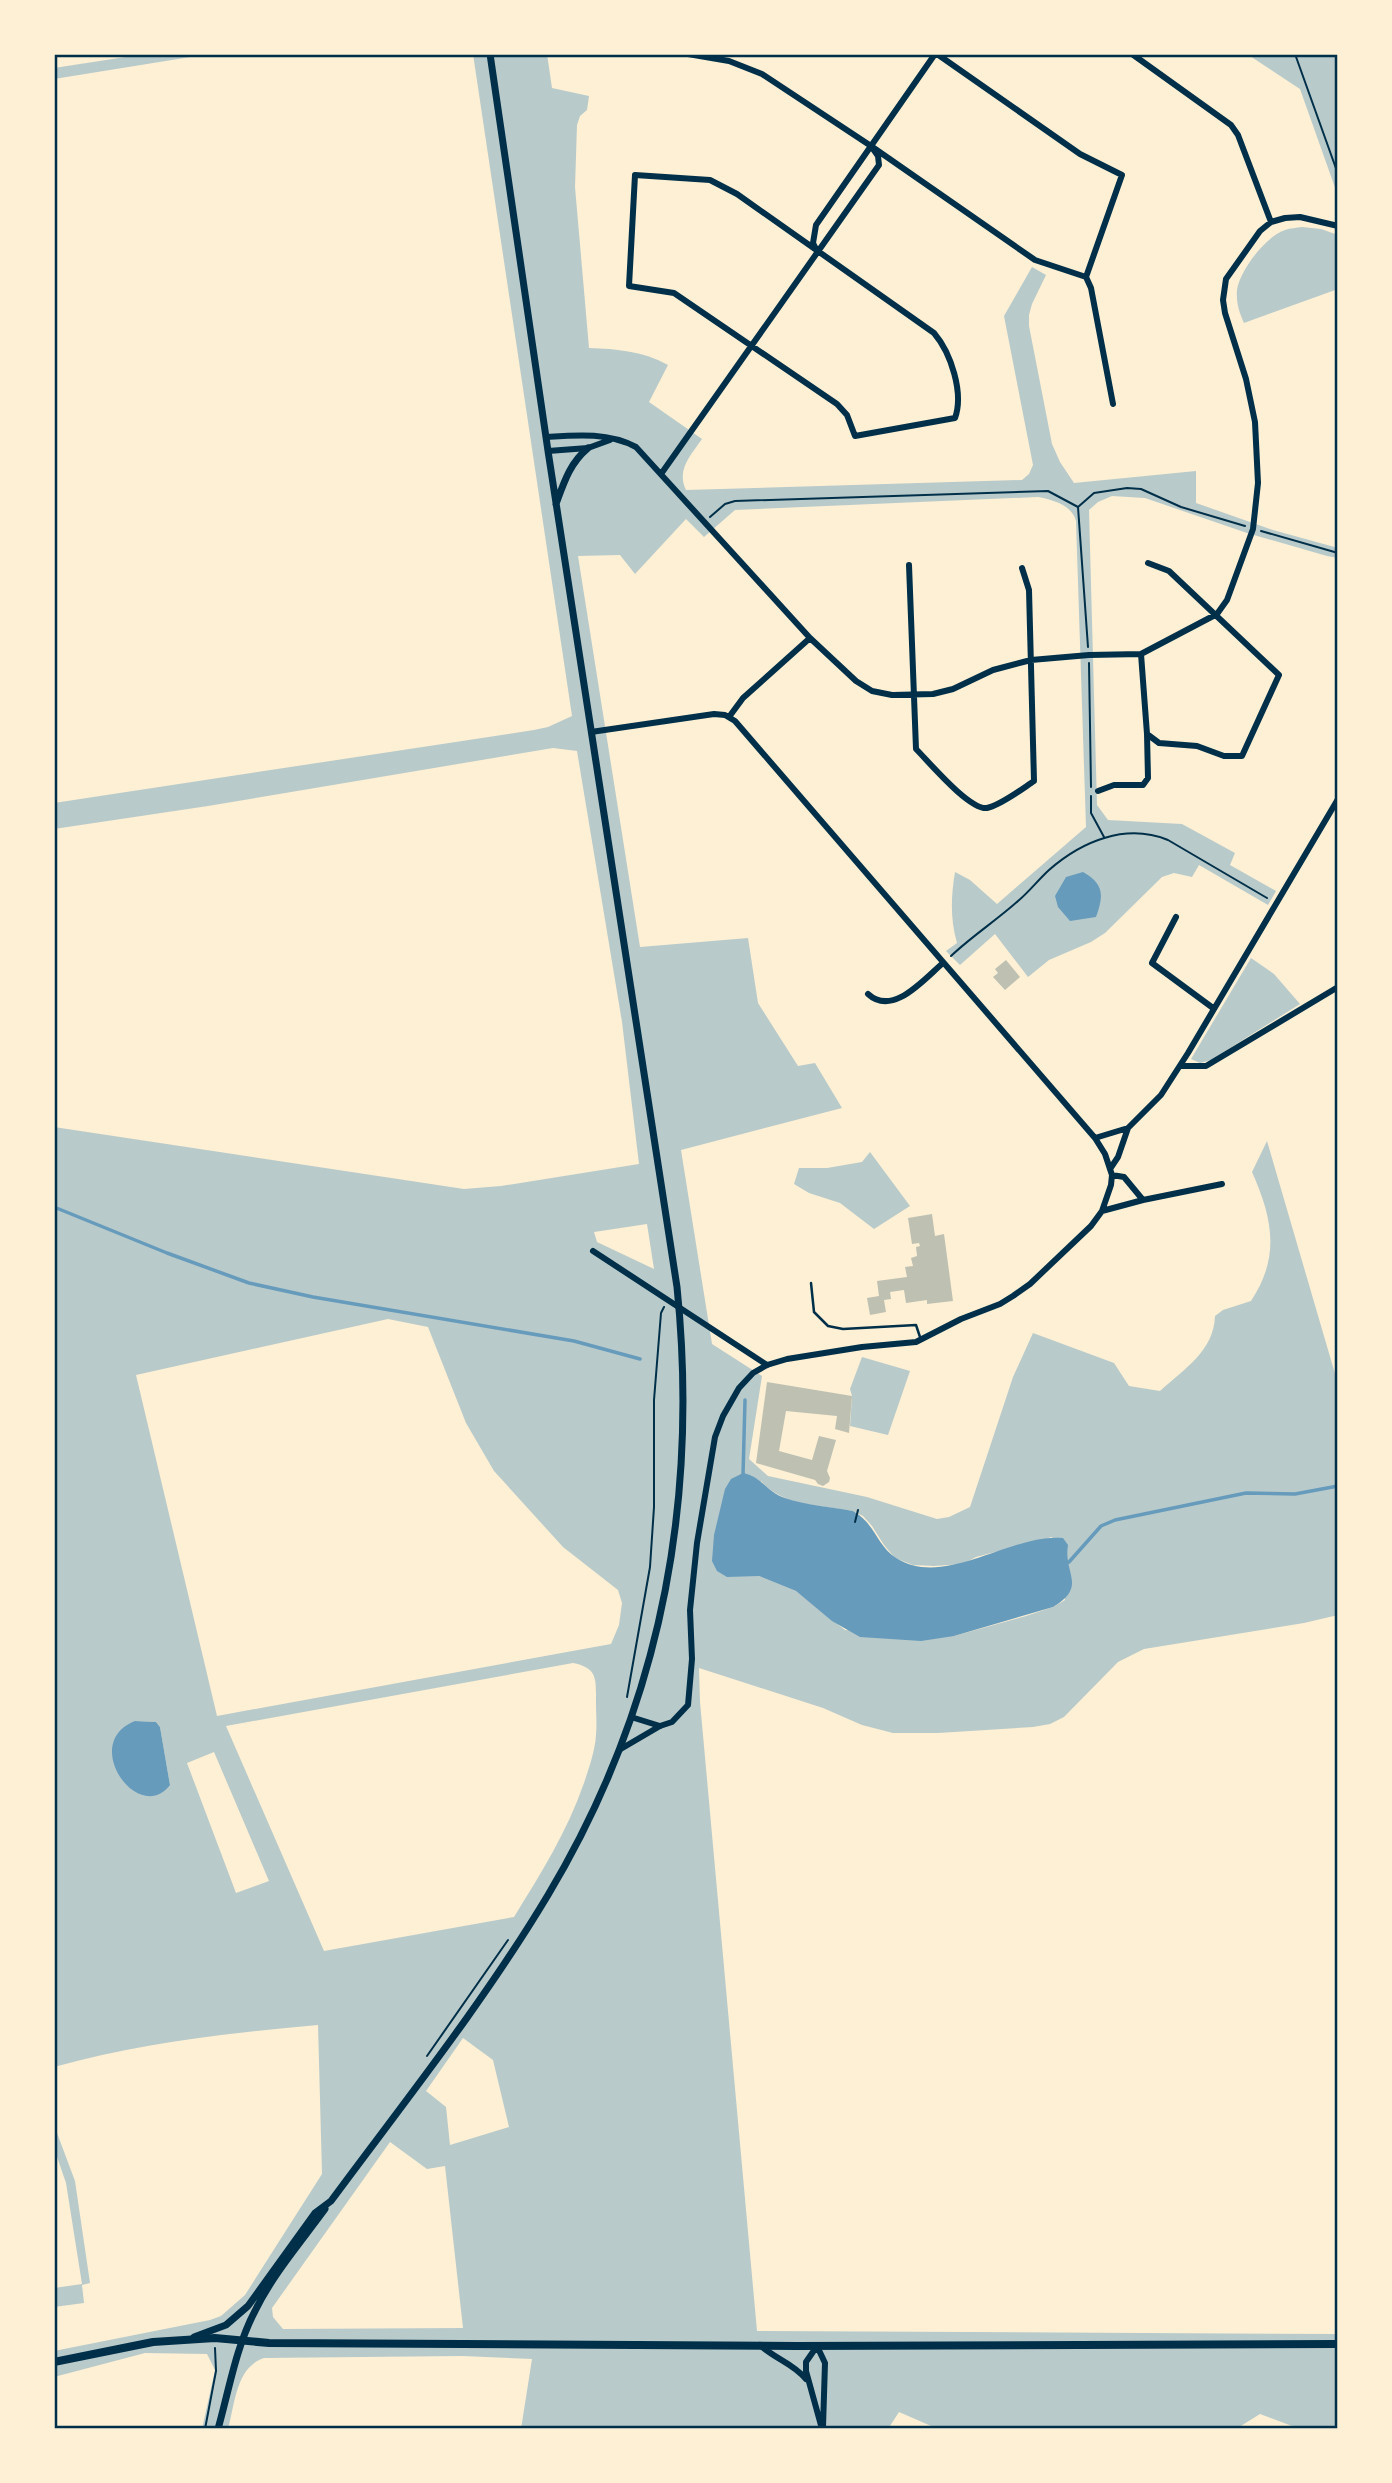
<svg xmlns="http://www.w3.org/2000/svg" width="1392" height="2483" font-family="Helvetica,sans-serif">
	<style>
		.green { fill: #b9caca; fill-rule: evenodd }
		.water { fill: #669bbc }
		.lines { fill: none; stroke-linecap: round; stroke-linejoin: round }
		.stream { stroke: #669bbc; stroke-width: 3.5 }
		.building { fill: #bec0b2 }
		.path { stroke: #003049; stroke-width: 2 }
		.service { stroke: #003049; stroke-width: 2.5 }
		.minor { stroke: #003049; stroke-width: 6 }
		.tertiary { stroke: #003049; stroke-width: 7 }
		.secondary { stroke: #003049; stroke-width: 8 }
		.neatline { fill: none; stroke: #003049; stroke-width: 2.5 }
	</style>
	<rect width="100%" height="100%" fill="#fdf0d5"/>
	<path class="green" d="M145 54H209L54 79V68Z
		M473 54H547L552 88 589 96 587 110 580 116 577 125 575 187 589 348C617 349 643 351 668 365L649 402 702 439C691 455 676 470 686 490L1022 480 1029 474 1033 465 1004 316 1032 267 1046 275 1032 304 1029 315V326L1052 444 1060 462 1074 483 1196 471V503L1273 530 1338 548V558L1327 556 1247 533 1145 498 1112 496 1098 502 1089 510 1097 805 1108 820 1182 824 1235 853 1230 865 1276 891 1268 905 1199 865 1192 877 1174 873 1162 877 1105 933 1091 942 1049 960 1028 977 995 934 960 965 946 951 957 943C950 918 951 897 955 872L970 880 997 904 1086 827 1076 521C1072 505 1053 500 1038 497L735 510 704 537 686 519 635 574 620 555 578 556 640 947 748 938 758 1003 798 1066 815 1063 842 1108 681 1150 712 1344 762 1376 749 1459 768 1476 867 1497 937 1519 949 1517 970 1507 1013 1377 1033 1333 1114 1363 1129 1386 1160 1391C1184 1369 1214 1351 1215 1316L1223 1310 1251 1301C1281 1256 1272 1217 1252 1172L1267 1141 1338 1384V1615L1304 1623 1144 1649 1118 1662 1064 1717 1050 1724 1033 1727 938 1733H893L862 1725 823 1708 699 1668 700 1702 757 2331 1338 2334V2429H1300L1260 2414 1236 2429H938L899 2412 888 2429H521L532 2359 462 2356 264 2358C236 2367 235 2404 228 2429H202L215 2370 207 2354 145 2353 54 2377V2351L210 2320 221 2316 245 2295 322 2174 318 2025C229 2033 141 2043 54 2067V1127L464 1189 501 1186 639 1164 622 1022 577 751 553 748 208 806 54 829V803L534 730 548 727 572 716ZM647 1224 654 1269 597 1242 594 1232ZM388 1319 428 1327 466 1423 494 1471 563 1547 618 1590 622 1603 619 1625 611 1644 217 1716 136 1375ZM761 1481C782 1506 822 1505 853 1511L863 1516 872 1526 884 1545 895 1558 913 1565 934 1566 963 1564 976 1557 1052 1537 1065 1600 1053 1607 1026 1616 954 1636 845 1630 796 1591 759 1576ZM573 1663C598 1668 596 1679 596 1703 596 1713 597 1724 596 1735 595 1751 589 1768 584 1783 567 1832 541 1873 514 1917L324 1951 226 1726ZM135 1721 156 1722 160 1727 170 1785ZM214 1752 269 1881 236 1893 187 1763ZM463 2038 493 2060 509 2127 450 2145 446 2107 426 2091ZM390 2142 427 2169 445 2166 463 2328 283 2329 273 2317 272 2308Z
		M1247 54H1338V196L1300 89Z
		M1302 227 1321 229 1338 235V289L1244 323C1239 312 1236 302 1237 290 1240 270 1266 236 1285 230 1290 228 1297 228 1302 227Z
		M1251 958 1274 974 1300 1004 1211 1060 1200 1063 1191 1059Z
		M870 1152 910 1206 874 1229 840 1203 809 1193 794 1184 799 1168H827L862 1162Z
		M862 1357 910 1371 888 1435 850 1426 852 1396 850 1389Z
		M54 2125 75 2181 90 2283 82 2285 84 2303 54 2307V2288L82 2284 66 2183 54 2148Z"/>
	<path class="water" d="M1083 872C1104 884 1104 895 1096 917L1070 921 1058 907 1055 896 1066 877Z
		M743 1473C761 1476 768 1493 785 1498 806 1505 831 1507 853 1511 875 1523 877 1546 896 1558 945 1589 1011 1533 1063 1538L1068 1545C1063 1574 1088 1586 1053 1607L954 1636 921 1641 860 1637 832 1621 796 1591 759 1576 727 1577 717 1571 712 1561 714 1535 725 1489 731 1479Z
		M135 1721 156 1722 160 1727 170 1785C139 1826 79 1743 135 1721Z"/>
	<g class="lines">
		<path class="stream" d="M54 1207 167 1253 249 1283 313 1297 574 1341 640 1359
			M743 1475 745 1400
			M1065 1563 1069 1562 1101 1526 1115 1520 1246 1493 1295 1494 1338 1486"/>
	</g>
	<path class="building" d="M1006 960 1020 977 1005 990 993 977 998 973 995 969Z
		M932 1214 935 1236 944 1234 953 1301 927 1304V1300L906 1303 904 1290 890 1292 891 1299 884 1300 886 1312 870 1315 867 1298 879 1296 877 1281 907 1277 905 1267 913 1266 911 1258 917 1256 916 1247 920 1246 919 1243 912 1244 908 1218Z
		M767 1382 852 1396 849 1433 835 1429 837 1416 786 1411 779 1451 812 1460 819 1436 836 1440 827 1471 830 1478 829 1482 823 1486 818 1484 815 1480 756 1463Z"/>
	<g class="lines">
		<path class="path" d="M1295 54 1338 174
			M1078 507 1088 647
			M710 517 725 504 735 501 1048 491 1078 507 1094 493 1127 488 1141 489 1181 507 1245 526
			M1261 531 1338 553
			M1089 663 1091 787
			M1091 796V813L1104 837
			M951 956C972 936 997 920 1018 901 1029 892 1038 880 1049 870 1082 841 1126 823 1168 840L1267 898
			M855 1522 858 1510
			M627 1697 650 1567 654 1507V1400L661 1313 664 1307
			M427 2056 508 1940
			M205 2429 216 2371 215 2348"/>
		<path class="service" d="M811 1283 814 1312 828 1326 843 1329 916 1325 920 1337"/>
		<path class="minor" d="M688 54 729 61 762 74 871 146 1035 260 1086 277 1122 175 1080 154 937 54
			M1132 54 1231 125 1238 135 1271 222
			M635 175 710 180 737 194 934 333C951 353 964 393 955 418L855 436 847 415 837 404 674 293 629 286Z
			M817 251 813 243 816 225 871 146
			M1086 277 1091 288 1113 404
			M546 437C576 435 608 432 636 447L810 638 856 681 872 691 892 695 933 694 953 689 993 670 1031 660 1089 655 1141 654 1217 614 1227 600 1253 529 1258 483 1255 422 1246 379 1225 313 1223 300 1226 279 1260 231 1271 222 1285 218 1300 217 1338 226
			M548 451 588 448 610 440
			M661 474 879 165 878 156 871 146 935 54
			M909 565 916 749C929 762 969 810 987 808 1001 805 1022 789 1034 781L1029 590 1022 568
			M1141 654 1147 734 1159 743 1197 746 1224 756H1242L1279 675 1169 571 1148 563
			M729 717 743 698 810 638
			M591 732 714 714 725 715 735 721 1095 1138 1105 1154 1112 1175 1111 1185 1102 1211 1091 1226 1030 1284 1013 1296 1000 1304 961 1319 916 1342 862 1347 787 1359 767 1365 753 1373 739 1388 723 1416 715 1437 697 1543 690 1610 692 1659 688 1705 672 1722 660 1726 619 1750
			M1098 791 1114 785H1143L1148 778 1147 734
			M1176 917 1152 963 1213 1008
			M868 994C893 1017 924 979 943 963
			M1180 1066H1206L1338 987
			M1095 1138 1128 1128 1161 1095 1188 1053 1338 799
			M1110 1169 1118 1157 1128 1128
			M1112 1175 1124 1177 1143 1200 1222 1184
			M1102 1211 1143 1200
			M593 1251 767 1365
			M631 1717 660 1726
			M760 2345C775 2359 793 2363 806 2379
			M817 2346 806 2362V2371L822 2429
			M817 2346 825 2363 823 2427"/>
		<path class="tertiary" d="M556 504C564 482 570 463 588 448
			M194 2337 226 2325 248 2306 315 2213 331 2201C405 2101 484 2002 548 1895 660 1708 699 1502 677 1287L548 451 490 54
			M218 2429C229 2390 236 2347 255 2311 273 2274 301 2242 325 2209"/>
		<path class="secondary" d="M54 2362 153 2342 215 2338 269 2343 797 2346 1338 2344"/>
	</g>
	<rect width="1392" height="2483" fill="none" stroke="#fdf0d5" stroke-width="112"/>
	<rect x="56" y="56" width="1280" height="2371" class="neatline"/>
</svg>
